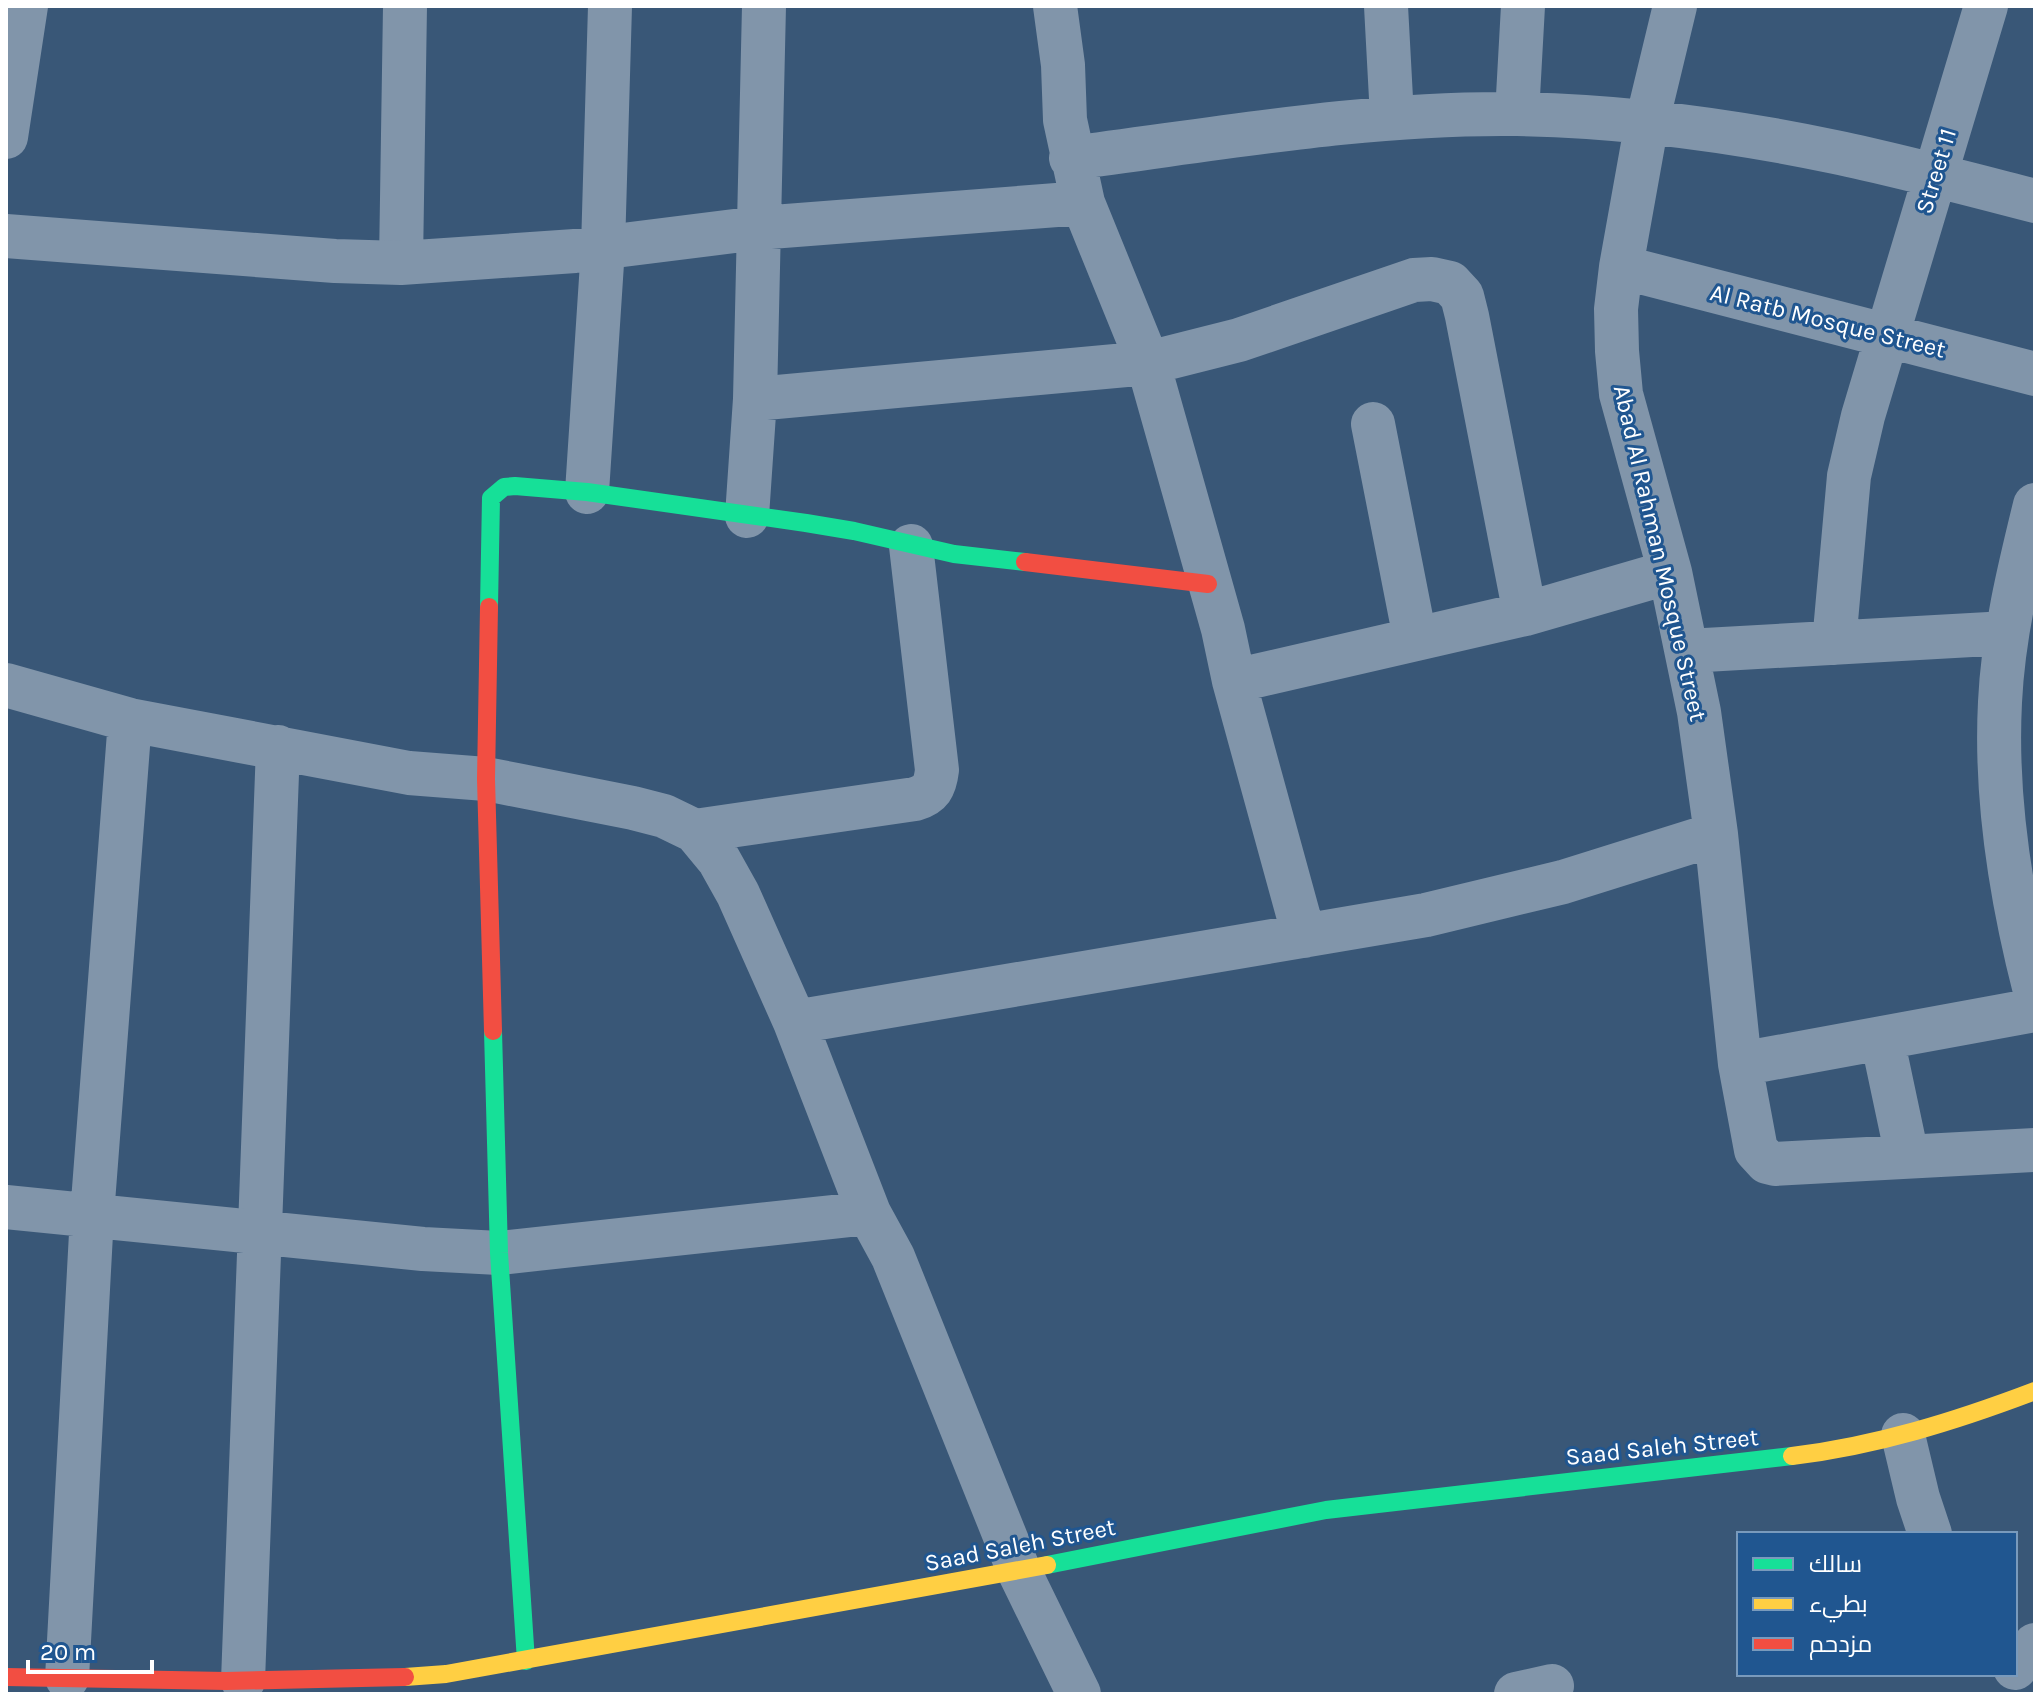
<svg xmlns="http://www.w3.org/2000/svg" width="2041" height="1700" font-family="Karla,Cairo,sans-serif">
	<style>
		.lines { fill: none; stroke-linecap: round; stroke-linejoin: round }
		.street { stroke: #8195aa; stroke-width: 44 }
		.fast { stroke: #16e098; stroke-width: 18 }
		.slow { stroke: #ffcf43; stroke-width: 18 }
		.jam { stroke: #f24e42; stroke-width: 18 }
		.labels { text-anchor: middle; stroke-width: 6; stroke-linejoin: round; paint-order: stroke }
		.street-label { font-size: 24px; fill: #fff; stroke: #205690 }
	</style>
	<rect width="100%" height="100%" fill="#395777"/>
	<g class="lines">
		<path class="street" d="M1055 6 1063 65 1065 120 1083 203 1148 363 1223 629 1234 681 1304 936
			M1386 6 1392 117
			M1675 6 1647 122 1621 267 1616 309 1617 351 1621 394 1670 572 1699 712 1716 834 1740 1064 1756 1150 1767 1162 1775 1164 2035 1150
			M1517 114 1523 6
			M6 137 26 6
			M1071 158C1219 139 1368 112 1517 114 1623 116 1731 130 1835 152 1902 166 1969 184 2035 201
			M6 236 335 261 401 263 575 251 758 228 1083 203
			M401 263 405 6
			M1621 267 2035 374
			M755 399 1148 363 1239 340 1414 280 1432 279 1450 283 1462 296 1467 316 1525 614
			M1373 424 1415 638
			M587 492 603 248 610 6
			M2035 505C2019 570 2003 636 2000 702 1995 799 2011 898 2035 991
			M747 516 755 399 764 6
			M1834 643 1849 476 1863 416 1986 6
			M1687 651 2007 633
			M1234 681 1525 614 1670 572
			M6 685 130 720 409 773 486 779 633 808 664 816 695 831 719 860 738 894 795 1022 869 1213 893 1257 1019 1571 1079 1694
			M695 831 915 799C931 794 935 787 937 770L911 546
			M795 1022 1426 915 1563 882 1716 834
			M1882 1038 1907 1156
			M1740 1064 2035 1010
			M6 1207 423 1249 499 1253 869 1213
			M1903 1435 1918 1498 1930 1534
			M2015 1668 2035 1645
			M67 1678 92 1215 130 720
			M243 1681 278 747
			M1516 1694 1552 1686"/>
		<path class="fast" d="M489 607 491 498 504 487 515 486 587 492 806 523 854 531 954 554 1025 562
			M493 1031 499 1253 526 1661
			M1047 1565 1326 1510 1792 1456"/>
		<path class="slow" d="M1792 1456C1876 1446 1956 1421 2035 1391
			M405 1677 446 1674 1047 1565"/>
		<path class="jam" d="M1025 562 1208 584
			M489 607 486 779 493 1031
			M6 1677 226 1681 405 1677"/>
	</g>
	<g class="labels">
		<g class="street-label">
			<text transform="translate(1936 171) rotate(-73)" y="8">Street 11</text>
			<text transform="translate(1828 321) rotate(14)" y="8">Al Ratb Mosque Street</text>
			<text transform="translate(1660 553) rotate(77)" y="8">Abad Al Rahman Mosque Street</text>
			<text transform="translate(1662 1447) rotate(-6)" y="8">Saad Saleh Street</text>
			<text transform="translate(1020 1545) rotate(-11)" y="8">Saad Saleh Street</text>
		</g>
	</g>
	<rect width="2041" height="1700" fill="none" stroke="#ffffff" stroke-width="16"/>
	<rect x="1737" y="1532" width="280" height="144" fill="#205690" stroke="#799abc" stroke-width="2"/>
	<rect x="1753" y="1558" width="40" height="12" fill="#16e098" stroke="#799abc" stroke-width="2"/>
	<text x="1809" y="1572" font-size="24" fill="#ffffff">سالك</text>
	<rect x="1753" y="1598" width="40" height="12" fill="#ffcf43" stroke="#799abc" stroke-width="2"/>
	<text x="1809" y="1612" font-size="24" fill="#ffffff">بطيء</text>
	<rect x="1753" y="1638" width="40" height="12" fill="#f24e42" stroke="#799abc" stroke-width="2"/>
	<text x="1809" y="1652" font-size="24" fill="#ffffff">مزدحم</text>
	<path d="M28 1660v12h124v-12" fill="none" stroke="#ffffff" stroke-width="4"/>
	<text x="40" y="1660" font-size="24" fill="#ffffff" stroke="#205690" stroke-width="6" paint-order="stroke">20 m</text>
</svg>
